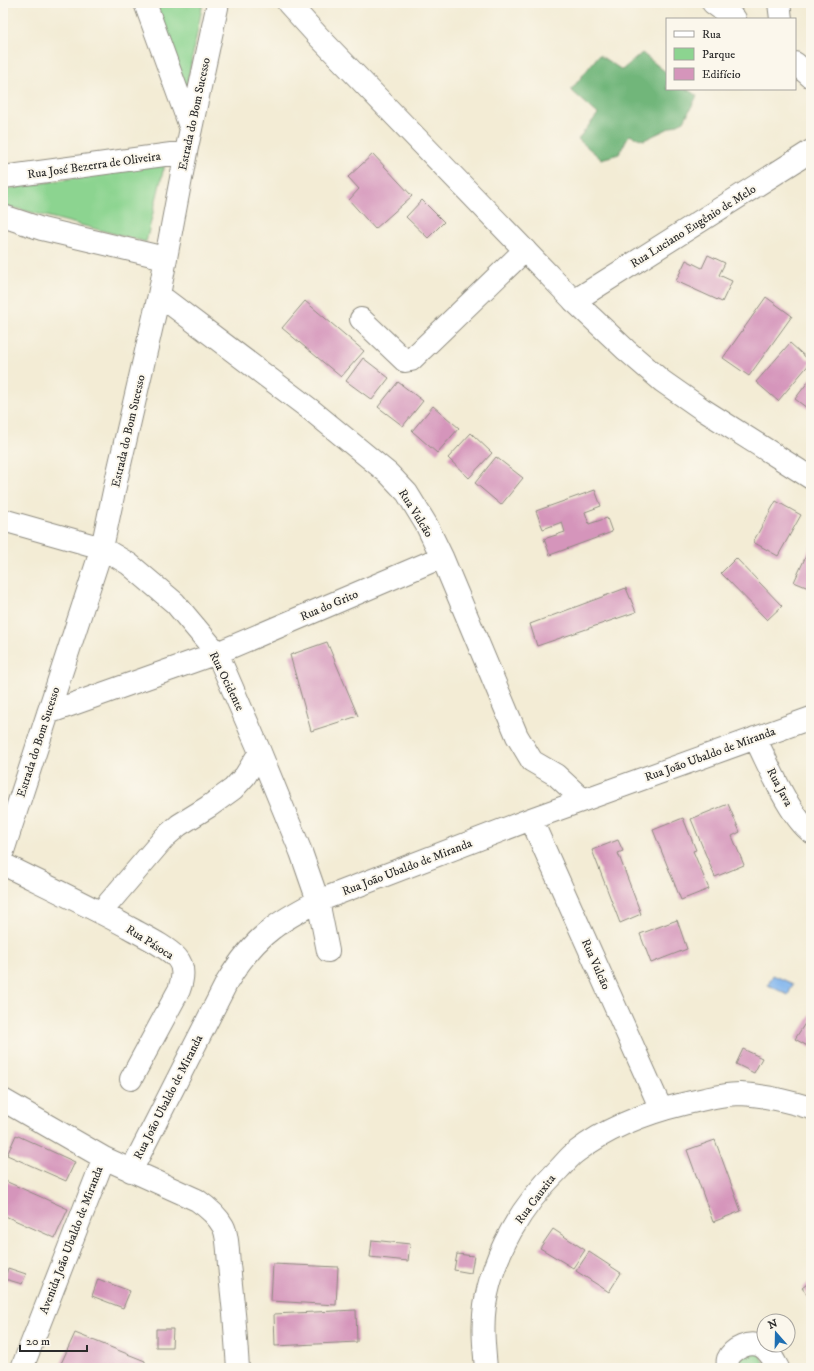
<svg xmlns="http://www.w3.org/2000/svg" width="814" height="1371" font-family="'IM FELL DW Pica',serif">
	<style>
		.green { fill: #8cd490; stroke: #5c805e }
		.forest { fill: #71b67a; stroke: #4e7052 }
		.water { fill: #7fb4ed; stroke: #55708c }
		.building { fill: #d595bb }
		.lines { fill: none; stroke-linecap: round; stroke-linejoin: round }
		.minor-casing { stroke: #8f8c80; stroke-width: 24 }
		.major-casing { stroke: #8f8c80; stroke-width: 24 }
		.minor { stroke: #fff; stroke-width: 22 }
		.major { stroke: #fff; stroke-width: 22 }
		.labels { text-anchor: middle; stroke-width: 4; stroke-linejoin: round; paint-order: stroke }
		.street-label { font-size: 12px; fill: #2b2b2b; stroke: #fbf7ec }
	</style>
	<rect width="100%" height="100%" fill="#fbf7ec"/>
	<filter id="ink" filterUnits="userSpaceOnUse"><feTurbulence type="fractalNoise" baseFrequency=".025" numOctaves="2"/><feDisplacementMap in="SourceGraphic" scale="8" xChannelSelector="R" yChannelSelector="G"/><feConvolveMatrix kernelMatrix="1 2 1 2 8 2 1 2 1" color-interpolation-filters="sRGB"/></filter>
	<filter id="wash" filterUnits="userSpaceOnUse"><feTurbulence type="fractalNoise" baseFrequency=".012" numOctaves="4" result="noise"/><feDisplacementMap in="SourceGraphic" scale="16" xChannelSelector="R" yChannelSelector="G"/><feGaussianBlur stdDeviation="0.9" result="paint"/><feColorMatrix in="noise" values="0 0 0 0 0 0 0 0 0 0 0 0 0 0 0 0 0 1.4 0 .05"/><feComposite in="paint" operator="in"/></filter>
	<g filter="url(#wash)">
		<rect width="100%" height="100%" fill="#f3ecd5"/>
		<path class="green" d="M156 3H203L186 89Z
			M165 163 146 242 3 205V192L6 189Z
			M757 1351 768 1368H733L734 1360Z"/>
		<path class="forest" d="M642 53 667 73V89H687L697 96 684 121 644 140 629 135 619 154 601 159 578 139 598 114 571 90 599 55 622 70Z"/>
		<path class="water" d="M773 975 793 984 788 995 768 985Z"/>
		<g id="blocks">
			<path class="building" d="M373 154 412 196 375 229 349 200 359 189 348 177Z
				M422 200 444 222 428 238 406 217Z
				M708 255 725 263 719 275 732 281 722 302 676 281 686 260 702 268Z
				M766 297 792 316 749 376 723 358Z
				M305 301 364 351 341 377 282 328Z
				M790 343 811 362 778 401 756 382Z
				M363 358 389 378 372 400 346 381Z
				M811 378V411L795 399Z
				M398 382 423 401 403 426 378 407Z
				M433 406 459 428 437 453 412 431Z
				M471 433 492 453 469 478 448 458Z
				M496 457 523 478 501 505 475 483Z
				M595 490 601 506 585 512 589 524 607 518 612 532 550 555 544 539 565 532 562 522 543 529 536 511Z
				M776 501 801 515 778 556 753 542Z
				M811 545V589L794 582Z
				M736 558 782 606 767 620 721 573Z
				M626 588 636 612 537 646 530 624Z
				M327 642 358 716 311 731 290 655Z
				M728 804 740 832 732 836 744 865 715 877 691 819Z
				M683 818 696 850 693 851 709 889 681 900 653 830Z
				M618 840 623 851 618 853 641 914 620 923 592 850Z
				M677 920 687 949 651 963 640 934Z
				M811 1014V1048L795 1039Z
				M743 1049 762 1058 754 1073 736 1064Z
				M16 1135 75 1162 66 1181 7 1155Z
				M715 1140 741 1211 713 1222 687 1150Z
				M3 1180 68 1209 55 1238 3 1215Z
				M553 1229 585 1250 573 1268 540 1248Z
				M372 1240 410 1244 408 1261 370 1257Z
				M589 1252 621 1273 609 1292 576 1271Z
				M457 1254 474 1256 471 1273 454 1270Z
				M273 1264 338 1267 336 1305 271 1301Z
				M8 1268 26 1274 22 1284 5 1279Z
				M98 1279 130 1291 123 1308 92 1296Z
				M811 1281V1300L802 1288Z
				M356 1310 357 1342 275 1346 274 1314Z
				M156 1329H173L172 1347H156Z
				M75 1333 145 1361V1368H59Z"/>
		</g>
	</g>
	<g filter="url(#ink)">
		<use href="#blocks" fill-opacity="0" stroke="#8f8c80" stroke-width="1"/>
		<g class="lines">
			<g class="minor-casing">
				<path id="minor" d="M145 3 191 129
					M713 3 735 19
					M779 3 781 19
					M795 63 811 77
					M3 177 186 152
					M3 216 42 229 165 258
					M159 295 311 410 389 474 407 493 426 524 442 557 517 736 532 761 556 775 583 800
					M574 301 811 151
					M361 319 405 361 411 360 525 250
					M3 520 102 548 129 564 175 603 217 653 260 752 301 852 318 901 328 951
					M48 713 217 653 442 557
					M755 738C768 763 789 816 811 832
					M531 819 661 1109
					M3 851 102 548 117 477 159 295 186 152 218 3
					M3 864C45 885 87 905 128 927 142 935 166 946 177 958 185 967 183 979 179 990L131 1079
					M101 912 165 837 179 825 208 807 233 789 245 776 260 752
					M3 1100 104 1158 197 1200C207 1207 217 1215 223 1226 228 1235 228 1254 229 1265 233 1299 236 1333 238 1368
					M131 1171 227 982C239 962 254 942 273 928 287 917 303 909 318 901L531 819 811 718
					M22 1368 104 1158
					M486 1368C484 1347 482 1326 485 1305 493 1253 522 1205 559 1169 565 1163 570 1156 576 1152 607 1128 646 1113 683 1104 701 1100 722 1094 740 1094 764 1095 788 1101 811 1108
					M728 1368C728 1365 727 1362 728 1359 733 1348 750 1341 761 1346 769 1351 774 1360 778 1368"/>
			</g>
			<g class="major-casing">
				<path id="major" d="M288 3 318 36 574 301 626 350 662 381 702 409 811 478"/>
			</g>
			<use href="#minor" class="minor"/>
			<use href="#major" class="major"/>
		</g>
	</g>
	<g class="labels">
		<g class="street-label">
			<text transform="translate(194 114) rotate(-78)" y="4">Estrada do Bom Sucesso</text>
			<text transform="translate(94 165) rotate(-8)" y="4">Rua José Bezerra de Oliveira</text>
			<text transform="translate(693 226) rotate(-32)" y="4">Rua Luciano Eugênio de Melo</text>
			<text transform="translate(128 431) rotate(-77)" y="4">Estrada do Bom Sucesso</text>
			<text transform="translate(416 513) rotate(58)" y="4">Rua Vulcão</text>
			<text transform="translate(329 605) rotate(-23)" y="4">Rua do Grito</text>
			<text transform="translate(227 681) rotate(64)" y="4">Rua Ocidente</text>
			<text transform="translate(38 742) rotate(-72)" y="4">Estrada do Bom Sucesso</text>
			<text transform="translate(710 754) rotate(-20)" y="4">Rua João Ubaldo de Miranda</text>
			<text transform="translate(780 787) rotate(62)" y="4">Rua Java</text>
			<text transform="translate(407 867) rotate(-21)" y="4">Rua João Ubaldo de Miranda</text>
			<text transform="translate(150 942) rotate(32)" y="4">Rua Pásoca</text>
			<text transform="translate(596 964) rotate(66)" y="4">Rua Vulcão</text>
			<text transform="translate(168 1097) rotate(-63)" y="4">Rua João Ubaldo de Miranda</text>
			<text transform="translate(535 1199) rotate(-53)" y="4">Rua Cauxita</text>
			<text transform="translate(71 1240) rotate(-69)" y="4">Avenida João Ubaldo de Miranda</text>
		</g>
	</g>
	<rect width="814" height="1371" fill="none" stroke="#fbf7ec" stroke-width="16"/>
	<rect x="666" y="18" width="130" height="72" fill="#fbf7ec" stroke="#a8a59f"/>
	<rect x="674" y="31" width="20" height="6" fill="#ffffff" stroke="#a8a59f"/>
	<text x="702" y="38" font-size="12" fill="#2b2b2b">Rua</text>
	<rect x="674" y="48" width="20" height="12" fill="#8cd490" stroke="#a8a59f"/>
	<text x="702" y="58" font-size="12" fill="#2b2b2b">Parque</text>
	<rect x="674" y="68" width="20" height="12" fill="#d595bb" stroke="#a8a59f"/>
	<text x="702" y="78" font-size="12" fill="#2b2b2b">Edifício</text>
	<g transform="translate(776 1333) rotate(340)"><circle r="19" fill="#fbf7ec" stroke="#a8a59f"/>
	<path d="M0-3L7 15L0 10L-7 15Z" fill="#1f6fb2"/>
	<text y="-6" font-size="11" font-weight="bold" text-anchor="middle" fill="#2b2b2b">N</text>
	</g>
	<path d="M20 1345v6h67v-6" fill="none" stroke="#2b2b2b" stroke-width="2"/>
	<text x="26" y="1345" font-size="12" fill="#2b2b2b" stroke="#fbf7ec" stroke-width="3" paint-order="stroke">20 m</text>
</svg>
